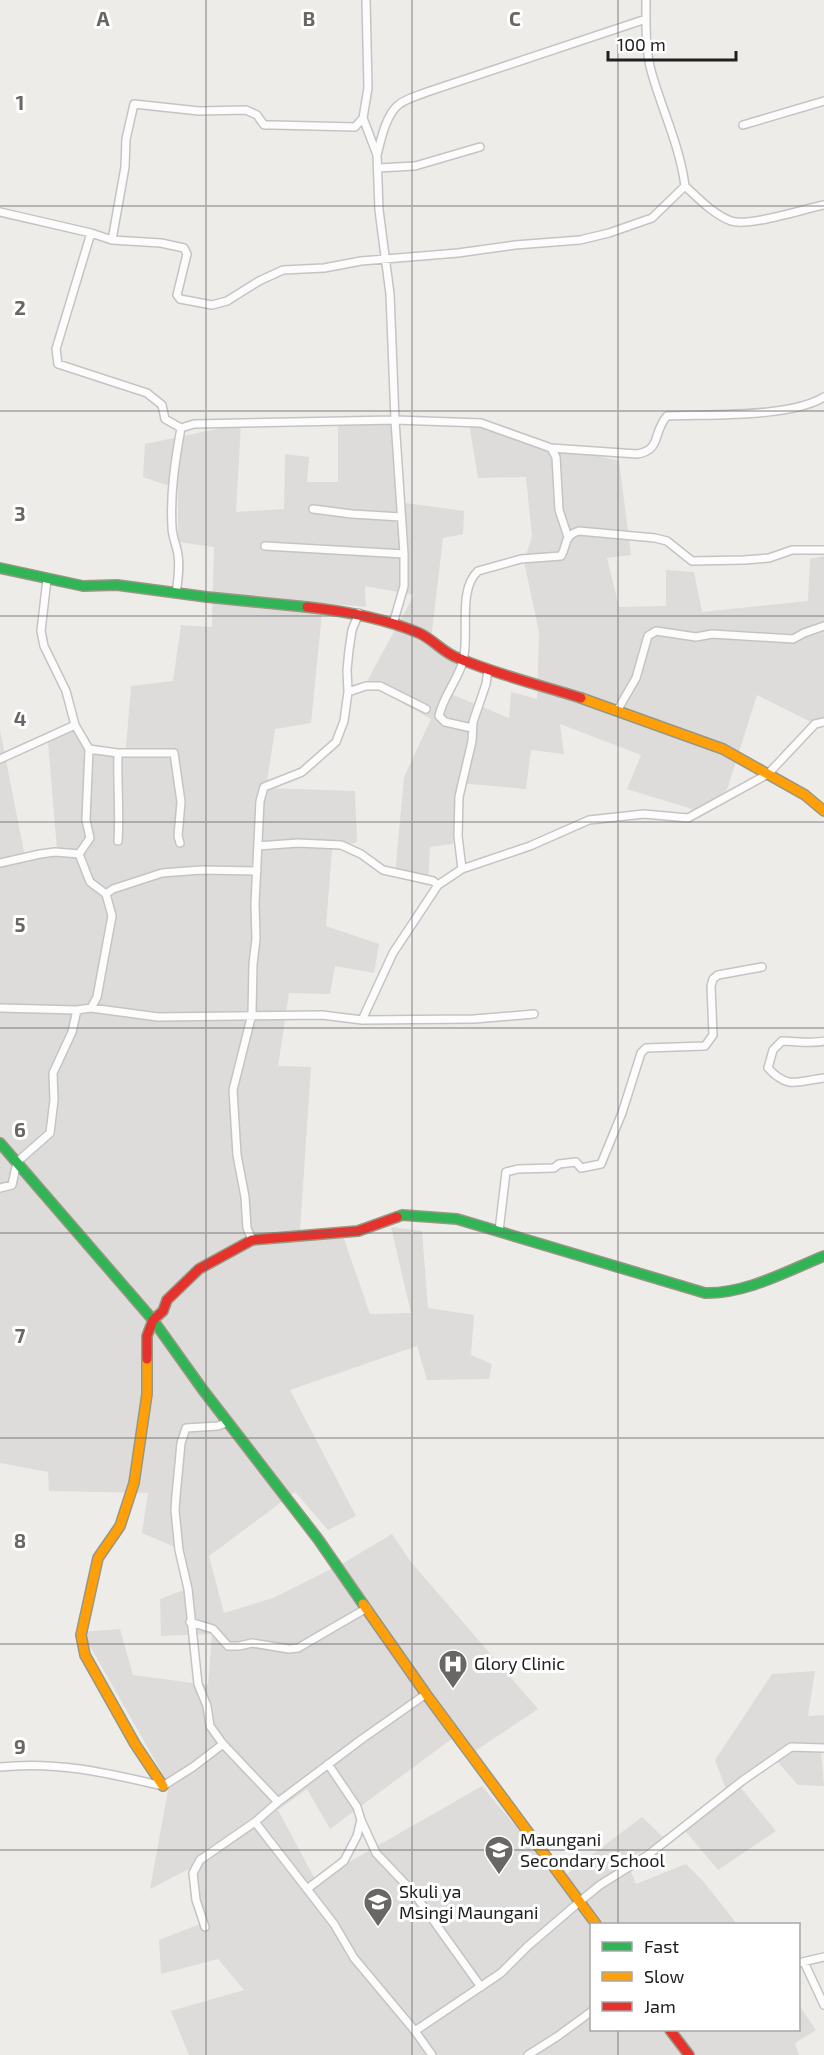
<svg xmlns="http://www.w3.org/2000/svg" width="824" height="2055" font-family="'Exo 2',sans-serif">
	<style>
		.residential { fill: #dddcda }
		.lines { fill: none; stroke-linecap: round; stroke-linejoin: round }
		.street-casing { stroke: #c5c4c3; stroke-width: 10 }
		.fast-casing { stroke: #979782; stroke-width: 12 }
		.slow-casing { stroke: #979782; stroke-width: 12 }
		.jam-casing { stroke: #979782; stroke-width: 12 }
		.street { stroke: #fcfcfc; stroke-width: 7 }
		.fast { stroke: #30b455; stroke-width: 9 }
		.slow { stroke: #ff9f0a; stroke-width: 9 }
		.jam { stroke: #e5322d; stroke-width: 9 }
		.grid { fill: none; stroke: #686766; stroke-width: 1.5; stroke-opacity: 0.55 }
		.labels { text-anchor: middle; stroke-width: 6; stroke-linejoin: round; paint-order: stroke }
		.poi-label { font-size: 18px; fill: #202020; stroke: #fff; text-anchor: start }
		.grid-label { font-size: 20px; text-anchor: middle; font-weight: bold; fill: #686766; stroke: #fff; stroke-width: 6; stroke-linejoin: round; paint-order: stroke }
	</style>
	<rect width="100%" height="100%" fill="#eeece9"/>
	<path class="residential" d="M399 420 405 503 464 511 463 534 443 538 431 640 461 660 451 694 509 718 511 692 537 699 539 632 524 562 532 536 526 477 478 478 469 423 619 461 631 555 607 558 619 607 666 606V570L694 572 702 612 808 601 810 559 824 556V725H817L757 695 727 790 695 810 627 789 641 755 560 724 564 754 531 750 526 789 459 783 453 844 430 847 428 886 395 875 404 777 431 719 366 683 414 595 365 586 366 607 323 603 311 723 275 729 266 788 355 791 357 842 332 850 326 926 379 944 374 973 335 966 330 994 289 993 278 1066 311 1067 300 1230 342 1233 370 1314 411 1313 391 1227 422 1231 428 1308 474 1315 471 1355 492 1364 489 1379 427 1380 417 1346 290 1390 356 1516 328 1530 295 1492 209 1556 224 1613 273 1598 345 1562 392 1534 411 1562 538 1709 475 1751 461 1732 330 1829 307 1789 278 1810 316 1881 482 1786 560 1879 642 1817 665 1839 626 1860 636 1884 686 1864 703 1881 737 1924H592V2030H798L799 2009 801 2008 816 2030 795 2043 799 2055H189L171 2011 244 1990 218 1959 161 1974 159 1940 200 1924 189 1869 150 1889 169 1785 82 1632 120 1629 133 1675 208 1685 212 1634 161 1636 160 1599 184 1590 175 1547 142 1533 148 1493 49 1491 48 1472 0 1463V730L26 862 57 850 48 742 72 728 92 748H126L131 686 173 681 181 625 212 627 214 547 178 542V489L143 477 145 444 241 424 236 512 284 509 285 454 309 457 307 482H338V423Z
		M815 1671 808 1716 824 1715V1750L821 1751 824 1786 798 1785 776 1760 740 1787 776 1831 718 1870 682 1827 729 1797 715 1760 772 1674Z"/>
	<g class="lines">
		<g class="street-casing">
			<path id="street" d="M366 0 368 88 363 118 377 155 379 210 390 294 395 420 404 554V586L393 624
				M646 0C646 24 645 51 652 74 663 112 680 147 685 186 699 199 713 214 731 221 749 227 803 209 824 205
				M743 125 824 101
				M377 155C381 140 385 118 397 106 404 99 417 96 427 92L646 19
				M378 168 415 166 480 147
				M0 212 91 233 112 240 161 243 184 248 187 254 177 295 180 299 212 305 227 301 259 281 283 270 324 268 361 261 458 253 515 245 580 240 609 233 652 218 685 186
				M91 233 56 349 58 364 147 393 162 405 165 419 181 428 194 424 395 420 481 423 551 448 556 457 559 510 568 537
				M112 240 125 167 126 139 134 104 199 111 246 110 257 115 264 125H273L355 127 363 118
				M551 448 637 454C662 450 652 433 667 416 709 414 790 418 824 397
				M313 509 352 514 401 517
				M265 546 404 554
				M47 579 41 631 44 646 66 691 75 725 89 749 118 753C117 783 120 812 118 841
				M176 593C178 580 180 568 178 555 177 546 172 537 172 527 170 494 175 461 181 428
				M348 692 366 686H380L426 709
				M617 711 636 678 648 636 656 631 696 637 712 634 793 639 804 633 824 626
				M472 728 445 722 439 716C443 696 458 680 463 661 470 636 457 590 478 571L521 559 561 556C568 544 563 536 579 531L655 538 667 541 692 561 744 560 769 558 792 550H824
				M118 753H174L181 802 178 836 180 843
				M0 759 75 725
				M258 846 298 843 341 845 361 854 383 870 433 881 438 885 462 869 530 846 589 820 644 814 688 818 768 774 815 724 824 722
				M79 854 90 838 86 820 89 749
				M0 863 40 854 55 852 79 854 90 882 106 894
				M462 869 458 836 459 797 472 741 473 722 486 684 488 670
				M0 1008 77 1010 91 1008 158 1017 322 1015 362 1020 474 1019 534 1014
				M91 1008 97 997 112 916 106 894 113 889 162 873 201 870 257 871
				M362 1020 393 953 438 885
				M824 1041C812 1044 795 1041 782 1041L773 1050 768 1068C788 1090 798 1081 824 1078
				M0 1188 12 1185 17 1162 50 1133 54 1100 53 1073 72 1032 77 1010
				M499 1231 506 1172 518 1169 554 1168 559 1164 576 1162 581 1168 601 1164 622 1113 641 1053 646 1048 705 1046 713 1035 711 986 713 979 718 975 762 967
				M252 1240 247 1228 245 1197 237 1155 233 1090 252 1014 253 964 256 939 255 904 260 801 264 787 302 772 336 742 344 721 348 692 347 670 349 650 352 630 359 613
				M190 1622 213 1629 228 1646H239L252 1643 289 1649 298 1648 367 1608
				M223 1744 210 1726 207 1706 198 1684 188 1589 179 1550 175 1510 176 1496 181 1443 186 1428 218 1426 228 1422
				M328 1764 357 1807 361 1820 357 1836 344 1861 307 1889 334 1924 354 1958 415 2031 432 2055
				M0 1767C58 1761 107 1773 163 1786L193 1767 223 1744 278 1802
				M361 1820 376 1853 413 1892 481 1987
				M255 1822 307 1889
				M205 1927 196 1900 193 1873 200 1860 255 1822 278 1802 362 1739 426 1694
				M804 1962 824 2005
				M798 1963 824 1957
				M415 2031 501 1973 528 1946 584 1898 600 1885 648 1855 742 1781 791 1747 824 1748
				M528 2055 558 2036 592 2011"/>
		</g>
		<g class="fast-casing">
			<path id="fast" d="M0 568 83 586 117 585 207 597 307 607
				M0 1143 153 1320 203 1390 318 1539 363 1604
				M397 1217 402 1215 457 1219 705 1293C746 1294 787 1271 824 1256"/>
		</g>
		<g class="slow-casing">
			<path id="slow" d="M581 698 723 749 805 795 824 811
				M147 1359V1394L134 1483 120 1526 98 1558 81 1635 85 1655 135 1744 163 1786
				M363 1604 426 1694 596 1924"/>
		</g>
		<g class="jam-casing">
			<path id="jam" d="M307 607C345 611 383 618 419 633 433 639 443 653 458 658 498 675 540 685 581 698
				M147 1359V1336L153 1320 163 1311 167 1300 199 1269 252 1240 358 1231 397 1217
				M670 2030 689 2055"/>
		</g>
		<use href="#street" class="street"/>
		<use href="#fast" class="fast"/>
		<use href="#slow" class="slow"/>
		<use href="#jam" class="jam"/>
	</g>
	<path class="grid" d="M206 0V2055M412 0V2055M618 0V1924M0 206H824M0 411H824M0 616H824M0 822H824M0 1028H824M0 1233H824M0 1438H824M0 1644H824M0 1850H824M618 2030V2055"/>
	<defs>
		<g id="hospital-pin" transform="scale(1.5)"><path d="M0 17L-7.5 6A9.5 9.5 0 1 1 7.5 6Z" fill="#686766" stroke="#fff"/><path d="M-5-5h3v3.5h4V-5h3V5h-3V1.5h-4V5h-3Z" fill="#fff"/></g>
		<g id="school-pin" transform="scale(1.5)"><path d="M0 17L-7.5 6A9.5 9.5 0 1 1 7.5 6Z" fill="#686766" stroke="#fff"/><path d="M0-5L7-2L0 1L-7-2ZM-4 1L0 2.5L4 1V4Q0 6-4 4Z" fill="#fff"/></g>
	</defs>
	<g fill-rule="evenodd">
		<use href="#hospital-pin" x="453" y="1664"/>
		<use href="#school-pin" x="499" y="1850"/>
		<use href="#school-pin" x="378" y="1902"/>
	</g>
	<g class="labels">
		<g class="poi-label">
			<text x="474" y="1670">Glory Clinic</text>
			<text x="520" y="1846">Maungani<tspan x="520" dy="21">Secondary School</tspan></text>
			<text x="399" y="1898">Skuli ya<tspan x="399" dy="21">Msingi Maungani</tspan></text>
		</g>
	</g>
	<g class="grid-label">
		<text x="103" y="26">A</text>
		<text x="309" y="26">B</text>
		<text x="515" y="26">C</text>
		<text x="20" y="110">1</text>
		<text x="20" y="315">2</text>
		<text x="20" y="521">3</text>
		<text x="20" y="726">4</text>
		<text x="20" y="932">5</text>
		<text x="20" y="1137">6</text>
		<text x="20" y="1343">7</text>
		<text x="20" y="1548">8</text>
		<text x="20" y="1754">9</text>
	</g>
	<rect x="590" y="1923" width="210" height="108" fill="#ffffff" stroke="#a6a6a6" stroke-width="1.5"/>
	<rect x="602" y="1942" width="30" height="9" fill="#30b455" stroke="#a6a6a6" stroke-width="1.5"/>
	<text x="644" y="1953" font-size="18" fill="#202020">Fast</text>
	<rect x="602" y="1972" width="30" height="9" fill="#ff9f0a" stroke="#a6a6a6" stroke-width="1.5"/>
	<text x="644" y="1983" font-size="18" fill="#202020">Slow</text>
	<rect x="602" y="2002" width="30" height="9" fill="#e5322d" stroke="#a6a6a6" stroke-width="1.5"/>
	<text x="644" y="2013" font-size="18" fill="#202020">Jam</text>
	<path d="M608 51v9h128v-9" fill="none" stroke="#202020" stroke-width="3"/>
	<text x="617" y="51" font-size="18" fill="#202020" stroke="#ffffff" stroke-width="4.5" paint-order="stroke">100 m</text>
</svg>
